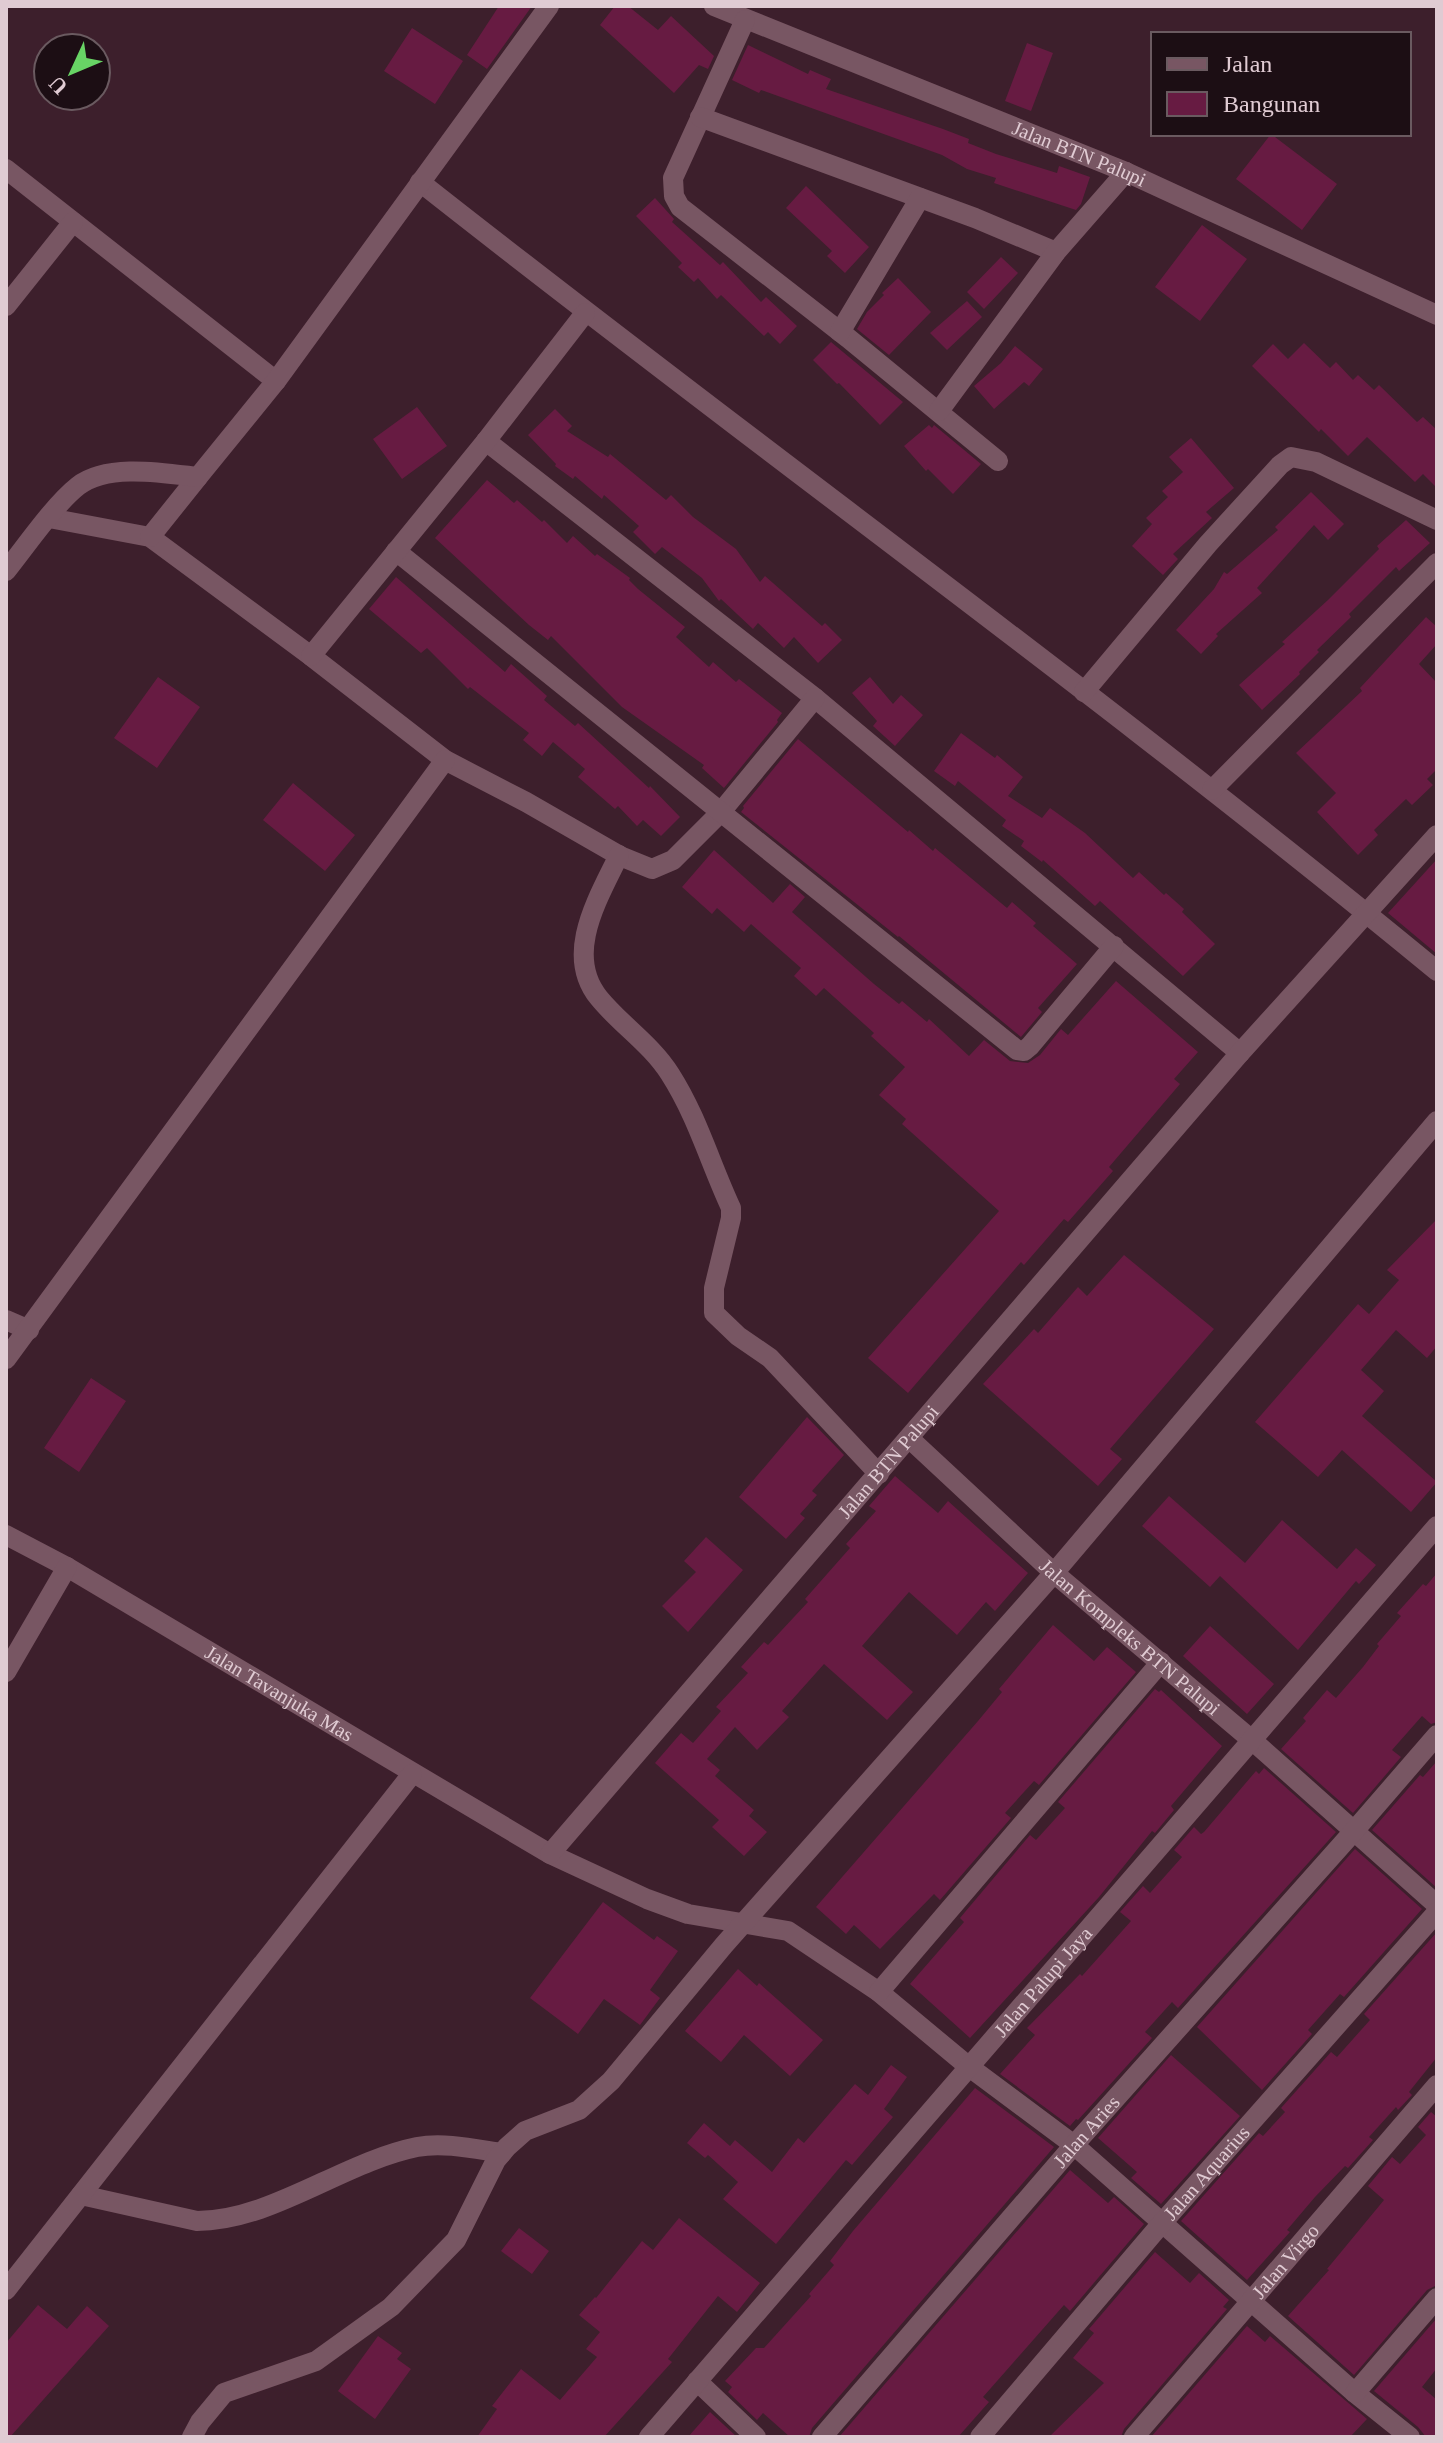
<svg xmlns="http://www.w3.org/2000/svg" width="1443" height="2443" font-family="'Times New Roman',serif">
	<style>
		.building { fill: #671b42 }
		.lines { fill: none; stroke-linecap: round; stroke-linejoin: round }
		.minor { stroke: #785663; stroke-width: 20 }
		.labels { text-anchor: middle; stroke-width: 7; stroke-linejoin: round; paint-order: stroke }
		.street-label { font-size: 20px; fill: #e0cbd3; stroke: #1c0e14 }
	</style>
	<rect width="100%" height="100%" fill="#3d1f2c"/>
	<path class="building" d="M499 6H532L487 69 467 55Z
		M615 6H628L658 30 671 16 714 56 708 69 699 65 674 93 600 25Z
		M412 28 463 61 435 104 384 71Z
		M1027 43 1053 53 1031 111 1005 101Z
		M748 45 808 74 810 70 831 79 826 89 943 129 969 139 968 143 996 154 1057 173 1059 166 1090 177 1081 204 1076 210 994 183 996 178 967 169 942 155 761 90 759 93 732 80Z
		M1271 134 1337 184 1302 230 1236 179Z
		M806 186 869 247 845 273 827 256 832 251 786 208Z
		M655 198 674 219 672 222 720 265 723 262 761 302 766 297 797 326 780 344 768 332 764 336 721 295 717 299 698 278 694 282 678 267 682 263 636 216Z
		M1202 225 1247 259 1200 321 1155 287Z
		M1001 257 1018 273 984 309 967 292Z
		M898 278 931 312 889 355 857 329 867 312 884 295 882 293Z
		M967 301 982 317 947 350 930 333Z
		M831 342 903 402 880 425 839 383 837 384 813 360Z
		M1304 343 1330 368 1336 362 1353 380 1358 375 1374 390 1379 385 1417 422 1423 417 1437 430V488L1423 474 1415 482 1367 437 1348 456 1321 429 1319 432 1252 366 1273 344 1288 359Z
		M1015 346 1043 369 1029 386 1024 382 994 409 974 386 1001 363Z
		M417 407 447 446 402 479 373 439Z
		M555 409 572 426 567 431 608 457 610 454 666 500 671 495 693 517 736 549 760 582 765 576 822 626 825 623 842 640 818 663 794 637 784 648 758 623 753 629 721 599 719 601 702 578 662 547 655 554 633 532 639 526 604 495 602 499 575 476 573 479 555 466 556 464 528 435Z
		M929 425 932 428 934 425 981 464 953 494 928 469 926 471 904 446Z
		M1191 438 1234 488 1206 512 1212 518 1173 554 1178 559 1163 575 1132 546 1152 524 1146 518 1168 497 1162 491 1183 472 1169 457Z
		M487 480 514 503 517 500 542 522 544 520 567 543 573 536 595 556 597 554 630 578 629 580 638 589 685 627 676 637 709 667 713 662 736 682 739 679 782 713 777 720 778 722 724 788 702 768 704 765 622 707 551 636 548 640 529 625 435 538Z
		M1311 492 1344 524 1328 540 1314 525 1257 588 1262 593 1216 634 1218 636 1201 654 1176 630 1214 589 1224 572 1227 574 1278 530 1275 527Z
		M1406 520 1430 543 1399 571 1396 567 1349 614 1351 617 1317 650 1319 652 1299 672 1300 674 1262 710 1239 685 1285 644 1282 642 1328 600 1379 549 1377 546Z
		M396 577 505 672 511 664 547 696 544 700 575 726 578 723 649 788 650 786 680 817 661 836 643 820 637 826 618 806 615 809 578 777 585 769 553 742 542 756 523 740 529 733 470 687 468 689 427 648 421 653 369 609Z
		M1426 617 1437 627V644L1419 664 1437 683V769L1427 779 1433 785 1412 805 1406 799 1374 830 1378 835 1358 855 1317 812 1336 793 1296 753 1362 691 1360 688Z
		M158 677 200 707 157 768 114 738Z
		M870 677 893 704 901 695 923 715 895 746 873 726 877 721 852 693Z
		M961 733 995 758 997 755 1023 777 1008 796 1042 818 1050 808 1085 833 1133 878 1139 872 1164 895 1166 893 1184 909 1182 912 1215 944 1183 976 1100 901 1095 906 1043 860 1042 862 1021 846 1024 841 1002 826 1006 820 958 781 955 786 934 771Z
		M798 739 908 832 909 830 933 851 935 848 1007 908 1012 902 1036 923 1033 926 1077 964 1038 1008 1042 1012 1021 1037 899 936 898 937 741 812 744 808 743 806Z
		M293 783 355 835 325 871 263 820Z
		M714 850 773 903 790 884 805 897 792 912 874 984 899 1004 902 1001 927 1022 929 1019 969 1056 984 1040 1010 1061 1028 1063 1040 1055 1061 1029 1068 1035 1116 981 1198 1052 1174 1079 1180 1084 1109 1167 1113 1171 1068 1222 1064 1219 1024 1265 1021 1262 908 1393 868 1358 999 1211 902 1124 906 1119 879 1095 905 1067 871 1036 874 1033 824 988 816 996 794 976 801 968 751 924 744 932 717 908 712 914 682 887Z
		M1437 859V954L1388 913Z
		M1437 1219V1346L1427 1358 1396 1330 1361 1370 1384 1391 1362 1416 1437 1482 1411 1512 1342 1450 1318 1477 1255 1422 1358 1304 1369 1314 1399 1280 1387 1270Z
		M1124 1255 1214 1329 1110 1449 1122 1459 1098 1486 983 1384 1034 1329 1038 1333 1078 1287 1087 1296Z
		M91 1378 126 1401 79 1472 44 1448Z
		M807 1417 844 1455 812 1491 817 1495 800 1514 805 1518 786 1539 739 1497Z
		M895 1476 938 1513 948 1501 1028 1573 995 1611 986 1602 957 1635 909 1592 862 1646 913 1692 887 1720 824 1664 782 1711 789 1717 757 1750 735 1727 707 1759 720 1770 715 1776 754 1810 749 1816 767 1832 744 1856 712 1827 719 1820 655 1763 681 1733 693 1743 721 1711 716 1707 748 1673 741 1667 764 1642 768 1645 808 1602 805 1599 850 1548 846 1544 876 1511 869 1506Z
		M1169 1496 1245 1563 1282 1520 1337 1569 1356 1548 1376 1565 1359 1584 1356 1581 1298 1650 1220 1576 1210 1587 1142 1526Z
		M706 1537 743 1570 688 1632 662 1606 696 1572 684 1561Z
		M1437 1573V1722L1431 1724 1422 1716 1392 1750 1401 1757 1353 1813 1281 1749 1306 1721 1303 1718 1327 1690 1336 1698 1363 1667 1379 1646 1377 1644 1401 1616 1397 1613 1423 1584 1426 1586Z
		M1053 1625 1094 1661 1107 1647 1136 1672 1039 1785 1034 1781 1005 1813 1011 1818 940 1900 934 1894 880 1949 854 1925 846 1934 816 1907 978 1721 1002 1692 999 1689Z
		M1210 1626 1274 1684 1247 1714 1183 1656Z
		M1155 1689 1159 1692 1161 1690 1222 1746 1171 1806 1174 1810 1155 1833 1152 1831 1099 1897 970 2038 910 1984 964 1922 960 1918 1030 1835 1036 1840 1065 1808 1058 1802Z
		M1437 1761V1888L1372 1830 1420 1775 1423 1777Z
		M1264 1768 1336 1832 1178 2008 1172 2002 1145 2032 1152 2038 1078 2120 1076 2119 1070 2126 1000 2074 1035 2035 1027 2028 1080 1974 1082 1976 1131 1921 1120 1912 1143 1886 1150 1893 1182 1857 1174 1850 1194 1827 1201 1834 1204 1832 1256 1771 1259 1774Z
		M1355 1849 1422 1909 1344 1997 1340 1994 1308 2030 1312 2034 1262 2090 1197 2027Z
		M603 1902 654 1940 657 1936 678 1951 650 1990 660 1998 640 2025 604 1999 578 2034 530 1998Z
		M1437 1932V2057L1409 2092 1412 2095 1398 2110 1396 2107 1369 2137 1373 2140 1348 2168 1345 2166 1315 2197 1287 2230 1290 2232 1247 2280 1181 2221 1259 2133 1263 2136 1285 2112 1281 2108 1331 2052 1337 2057 1370 2020 1364 2014Z
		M738 1969 757 1986 759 1983 823 2040 790 2076 744 2035 721 2062 685 2031Z
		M1171 2055 1240 2116 1161 2204 1131 2178 1137 2172 1098 2138Z
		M891 2065 907 2077 884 2109 893 2117 852 2165 846 2160 776 2244 723 2199 738 2182 708 2155 705 2158 687 2143 704 2123 730 2146 735 2140 772 2172 798 2138 804 2143 855 2084 868 2095Z
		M975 2088 1054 2147 812 2428 809 2437H790L763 2413 757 2420 728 2392 732 2387 725 2381 756 2348H764L811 2296 809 2294 834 2265 830 2261 853 2231Z
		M1431 2112 1437 2117V2285L1427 2290 1354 2375 1288 2316 1329 2270 1327 2269 1384 2200 1368 2186 1392 2157 1400 2164 1426 2135 1418 2127Z
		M1070 2170 1108 2203 1114 2197 1144 2224 1070 2311 1064 2305 983 2397 989 2402 958 2437H839Z
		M679 2218 760 2283 737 2312 718 2296 668 2359 672 2362 604 2437H477L497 2409 492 2406 521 2369 560 2400 597 2357 586 2349 600 2332 579 2315 595 2297 596 2298 642 2241 653 2250Z
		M519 2228 549 2251 532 2274 501 2251Z
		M1155 2252 1190 2283 1199 2273 1229 2300 1223 2307 1227 2309 1124 2429 1121 2437H1049L1104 2383 1073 2358 1094 2333 1089 2329Z
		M38 2305 67 2329 87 2306 109 2326 10 2437H6V2343Z
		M1437 2318V2368L1422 2387 1437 2400V2437H1426L1418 2427 1374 2391Z
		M1247 2326 1265 2342 1270 2336 1367 2419 1350 2437H1151Z
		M378 2336 402 2353 397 2359 411 2369 375 2419 338 2391Z
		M710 2412 737 2437H688Z"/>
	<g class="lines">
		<g class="minor">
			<path id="s1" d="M714 6 1126 172 1437 315"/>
			<path d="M745 20 673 178 674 196 680 207 848 338 998 461"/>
			<path d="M700 117 975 218 1056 252"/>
			<path d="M6 169 276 381"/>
			<path d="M420 182C757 448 1106 698 1437 971"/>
			<path d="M6 306 73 222"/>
			<path d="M840 332 920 198"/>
			<path d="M939 411 1056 252 1126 172"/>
			<path d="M486 441 815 698 1240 1053"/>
			<path d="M49 518 150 537 311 656 445 760 526 802 620 856 652 869 673 860 720 813 815 698"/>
			<path d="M150 537 198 477"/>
			<path d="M396 551 1017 1050 1024 1051 1030 1046 1114 946"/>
			<path d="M6 571C26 546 54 505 78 486 107 463 164 473 198 477L276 381 549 6"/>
			<path d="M311 656 486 441 585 313"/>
			<path d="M1084 692 1208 544 1280 465 1291 457 1316 462 1437 520"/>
			<path d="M1212 790 1437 563"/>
			<path d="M619 855C599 897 563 954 599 998 621 1025 651 1044 670 1074 697 1116 710 1163 731 1208V1218L714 1288V1313L738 1336 770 1358 879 1474"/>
			<path d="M6 1320 29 1330"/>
			<path d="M6 1359 445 760"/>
			<path id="s2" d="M910 1439 1054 1573 1253 1741 1437 1905"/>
			<path id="s3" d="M6 1535 67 1567 550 1854 647 1899 688 1914 788 1931 879 1992 968 2066 1074 2145 1355 2393 1410 2437"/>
			<path d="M6 1672 67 1567"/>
			<path id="s4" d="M550 1854 1240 1053 1437 835"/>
			<path d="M879 1992 1161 1662"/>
			<path d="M81 2195 197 2221C271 2221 343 2162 417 2147 444 2142 475 2149 502 2153"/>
			<path d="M6 2290 412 1774"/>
			<path d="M697 2381 756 2437"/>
			<path d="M1355 2393 1437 2298"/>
			<path d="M192 2437 200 2422 224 2393 316 2361 391 2307 456 2240 496 2160 507 2147 525 2131 579 2110 611 2081 724 1945 1054 1573 1437 1121"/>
			<path id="s5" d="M649 2437 1437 1526"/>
			<path id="s6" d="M822 2437 1074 2145 1354 1831 1437 1735"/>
			<path id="s7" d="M980 2437 1162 2223 1437 1912"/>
			<path id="s8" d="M1134 2437 1437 2085"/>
		</g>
	</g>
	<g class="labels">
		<g class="street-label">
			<text dy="7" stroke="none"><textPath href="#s1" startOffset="394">Jalan BTN Palupi</textPath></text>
			<text dy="7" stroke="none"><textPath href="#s4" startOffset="518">Jalan BTN Palupi</textPath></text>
			<text dy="7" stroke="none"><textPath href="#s2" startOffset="296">Jalan Kompleks BTN Palupi</textPath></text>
			<text dy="7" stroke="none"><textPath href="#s3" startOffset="316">Jalan Tavanjuka Mas</textPath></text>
			<text dy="7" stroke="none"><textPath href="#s5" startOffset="602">Jalan Palupi Jaya</textPath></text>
			<text dy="7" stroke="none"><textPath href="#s6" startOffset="404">Jalan Aries</textPath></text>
			<text dy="7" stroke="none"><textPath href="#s7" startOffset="348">Jalan Aquarius</textPath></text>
			<text dy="7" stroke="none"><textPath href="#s8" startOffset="232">Jalan Virgo</textPath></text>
		</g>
	</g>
	<rect width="1443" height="2443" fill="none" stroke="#e0cbd3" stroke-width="16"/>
	<rect x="1151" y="32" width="260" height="104" fill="#1c0e14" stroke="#6a5a60" stroke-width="2"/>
	<rect x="1167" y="58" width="40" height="12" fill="#785663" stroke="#6a5a60" stroke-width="2"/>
	<text x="1223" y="72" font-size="24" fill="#e0cbd3">Jalan</text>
	<rect x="1167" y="92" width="40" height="24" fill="#671b42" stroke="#6a5a60" stroke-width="2"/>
	<text x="1223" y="112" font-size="24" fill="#e0cbd3">Bangunan</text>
	<g transform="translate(72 72) rotate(226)"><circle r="38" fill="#1c0e14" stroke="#6a5a60" stroke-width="2"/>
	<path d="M0-6L14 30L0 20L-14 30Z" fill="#68d465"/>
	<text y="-12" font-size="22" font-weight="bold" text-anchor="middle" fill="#e0cbd3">U</text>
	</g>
</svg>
